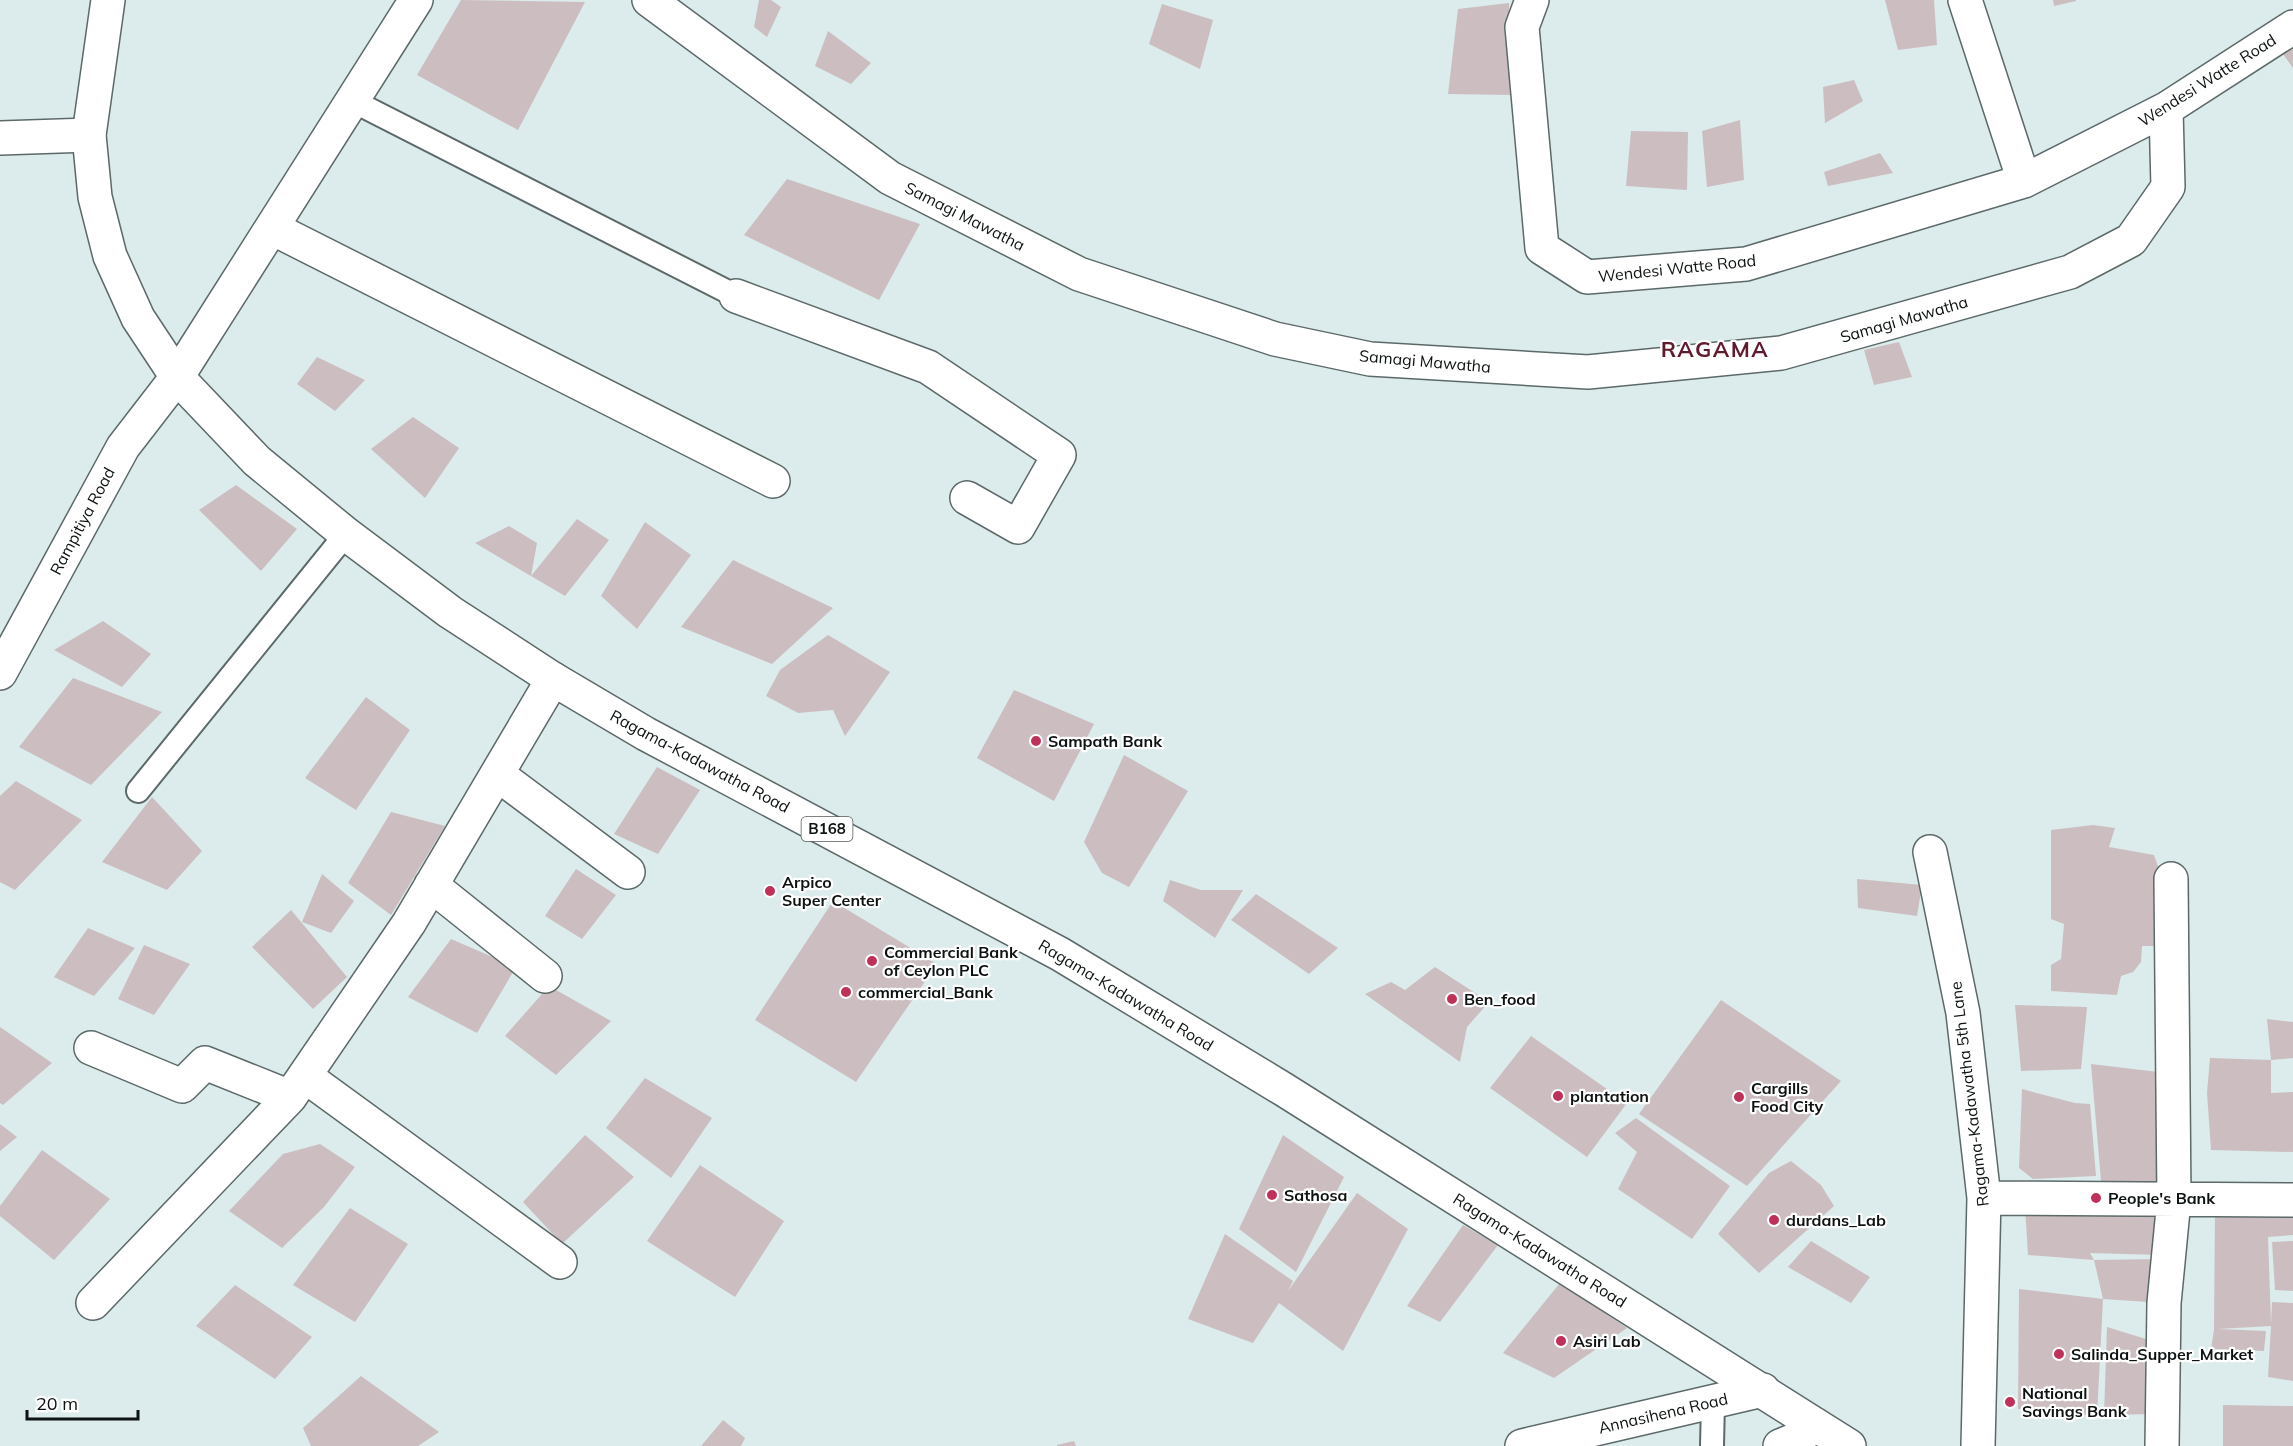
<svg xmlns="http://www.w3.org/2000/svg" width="2293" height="1446" font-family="Mulish,sans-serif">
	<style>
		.building { fill: #ccbec0 }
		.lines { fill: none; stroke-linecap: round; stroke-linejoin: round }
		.lane-casing { stroke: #5c6969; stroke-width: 26 }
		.street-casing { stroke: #5c6969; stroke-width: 36 }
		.secondary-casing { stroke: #5c6969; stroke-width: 36 }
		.primary-casing { stroke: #5c6969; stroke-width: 36 }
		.lane { stroke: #fff; stroke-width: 22 }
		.street { stroke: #fff; stroke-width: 33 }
		.secondary { stroke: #fff; stroke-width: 33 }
		.primary { stroke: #fff; stroke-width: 33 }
		.poi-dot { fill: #c0315a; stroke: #fff; stroke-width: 2 }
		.labels { text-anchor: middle; stroke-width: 4.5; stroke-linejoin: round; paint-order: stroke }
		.shield { fill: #fff; stroke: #565959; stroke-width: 1.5 }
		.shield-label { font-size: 15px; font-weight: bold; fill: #0d1212 }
		.street-label { font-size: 16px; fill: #0d1212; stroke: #fff }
		.poi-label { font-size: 16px; font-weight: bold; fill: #0d1212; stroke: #fff; text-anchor: start }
		.district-label { font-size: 22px; font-weight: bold; letter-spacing: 1.5px; fill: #5f1b2d; stroke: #fff }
	</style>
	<rect width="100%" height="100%" fill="#dcebeb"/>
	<path class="building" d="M461 0 585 2 518 130 417 75Z
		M759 0H771L781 7 767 37 754 27Z
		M1885 0H1934L1937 45 1898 50Z
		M2053 0H2076V1L2054 6Z
		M1509 3 1510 95 1448 94 1458 9Z
		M1162 4 1213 20 1200 69 1149 44Z
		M828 31 871 63 851 84 815 66Z
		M2293 41V68L2280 50Z
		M1854 80 1863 101 1825 123 1823 87Z
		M1740 120 1744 180 1707 187 1702 131Z
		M1631 131 1688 132 1687 190 1626 186Z
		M1880 153 1893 173 1828 186 1824 172Z
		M787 179 920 224 879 300 744 235Z
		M1899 342 1912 377 1874 385 1864 350Z
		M317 357 365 380 335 411 297 384Z
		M413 417 459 448 425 498 371 449Z
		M236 485 297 529 261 571 199 510Z
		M577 519 609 540 565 596 531 576 475 543 509 526 537 543 531 576Z
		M645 522 691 555 637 629 601 596Z
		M733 560 833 608 772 664 681 627Z
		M103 621 151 654 122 687 54 650Z
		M828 635 890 672 845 736 833 710 798 713 766 696 780 670Z
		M73 678 162 712 91 785 19 747Z
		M1014 690 1094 724 1054 801 977 758Z
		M366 697 410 730 356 810 305 778Z
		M1124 755 1188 791 1129 887 1102 873 1084 842Z
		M657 767 700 790 658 854 614 834Z
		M16 781 82 820 15 890 0 882V796Z
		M152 797 202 851 167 890 102 862Z
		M391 812 445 826 391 915 348 883Z
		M2093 825 2115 828 2109 847 2154 855 2160 872 2158 946H2142L2141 962 2133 972 2121 976 2117 995 2051 991V965L2061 959 2064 924 2051 919V830Z
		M576 869 616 895 582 939 545 916Z
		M322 874 354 901 331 933 302 922Z
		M1857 879 1922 885 1917 916 1858 908Z
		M1170 880 1201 890H1243L1215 938 1163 901Z
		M1256 894 1338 948 1309 974 1231 920Z
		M833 901 937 964 856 1082 755 1020Z
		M291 910 347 977 313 1009 252 947Z
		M88 928 135 948 94 996 54 977Z
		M451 939 516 967 477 1033 408 997Z
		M144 945 190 964 154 1015 118 999Z
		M1435 967 1489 1002 1467 1027 1460 1062 1365 994 1391 982 1405 990Z
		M549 986 611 1021 556 1075 505 1036Z
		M1721 1000 1841 1081 1747 1186 1639 1114Z
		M2015 1005 2087 1007 2081 1069 2021 1071Z
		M2267 1019 2293 1022V1058L2271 1060Z
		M0 1027 52 1063 3 1105 0 1103Z
		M1531 1036 1627 1103 1587 1157 1490 1088Z
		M2210 1058 2271 1060V1093L2293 1092V1152L2211 1150 2207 1093Z
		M2091 1064 2158 1072 2159 1184 2101 1181Z
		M645 1078 712 1118 671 1178 606 1128Z
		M2022 1089 2075 1103 2090 1104 2096 1176 2033 1179 2019 1168Z
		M1636 1118 1730 1186 1692 1239 1618 1189 1637 1152 1615 1133Z
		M0 1124 17 1137 0 1151Z
		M585 1135 634 1177 562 1244 523 1202Z
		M1283 1135 1344 1177 1296 1272 1239 1229Z
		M320 1144 355 1167 324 1207 282 1248 229 1211 283 1154Z
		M42 1150 110 1199 54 1260 0 1216V1206Z
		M1791 1161 1821 1185 1834 1206 1759 1273 1718 1234 1769 1173Z
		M700 1165 784 1221 735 1297 647 1241Z
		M1357 1193 1408 1229 1343 1351 1279 1303 1253 1343 1188 1319 1225 1234 1293 1281 1288 1291Z
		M2293 1206V1235L2268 1237 2271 1323 2272 1302 2293 1303V1381L2268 1377 2271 1326 2218 1329 2266 1331 2264 1351 2211 1349 2214 1330 2215 1209Z
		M2025 1207 2160 1213 2161 1255 2090 1253 2094 1260 2161 1259 2164 1303 2103 1299 2097 1416 2018 1409 2019 1289 2103 1299 2094 1260 2028 1255Z
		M350 1208 408 1244 355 1322 293 1285Z
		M1463 1225 1498 1245 1440 1322 1407 1306Z
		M1811 1241 1870 1277 1851 1303 1788 1267Z
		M2293 1241V1291L2275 1290 2272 1242Z
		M1560 1283 1627 1328 1554 1378 1503 1353Z
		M235 1285 312 1337 275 1379 196 1326Z
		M2107 1327 2172 1347 2155 1414 2104 1415Z
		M361 1376 439 1432 418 1446H311L303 1428Z
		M2223 1405 2293 1406V1446H2223Z
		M723 1420 745 1438 741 1446H701Z
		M1074 1441 1076 1446H1057V1445Z"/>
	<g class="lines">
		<g class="lane-casing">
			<path id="lane" d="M353 101 736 296
				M138 791 346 534
				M1712 1446 1713 1402"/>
		</g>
		<g class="street-casing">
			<path id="street" d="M649 0 890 178 1079 274 1275 339 1370 359 1588 372 1781 353 2070 272 2131 240 2168 187 2166 109
				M1532 0 1522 27 1542 248 1587 277 1746 264 2024 181 2166 109 2293 27
				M1965 0 2024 181
				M0 138 89 135
				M272 228 773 481
				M736 296 928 367 1059 455 1018 527 967 498
				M0 673 123 447 177 377 416 0
				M497 774 628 872
				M1930 852 1963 1013 1984 1198 1978 1446
				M431 885 545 976
				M91 1048 182 1086 205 1063 290 1097
				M305 1076 560 1262
				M1984 1198 2293 1200
				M93 1303 290 1097 409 923 553 679
				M2162 1446 2164 1303 2174 1200 2171 879"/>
		</g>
		<g class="secondary-casing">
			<path id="secondary" d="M1522 1446 1763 1390
				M1780 1446 1797 1439 1815 1425"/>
		</g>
		<g class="primary-casing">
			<path id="primary" d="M108 0 89 135 95 197 110 256 138 318 177 377 257 461 346 534 450 612 553 679 646 734 1060 954 1283 1089 1849 1446"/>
		</g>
		<use href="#lane" class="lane"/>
		<use href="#street" class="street"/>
		<use href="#secondary" class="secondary"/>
		<use href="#primary" class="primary"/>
	</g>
	<g class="poi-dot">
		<circle cx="1036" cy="741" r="6"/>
		<circle cx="770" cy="891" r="6"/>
		<circle cx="872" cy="961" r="6"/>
		<circle cx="846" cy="992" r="6"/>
		<circle cx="1452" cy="999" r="6"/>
		<circle cx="1558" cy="1096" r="6"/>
		<circle cx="1739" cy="1097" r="6"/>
		<circle cx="1272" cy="1195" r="6"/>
		<circle cx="2096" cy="1198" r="6"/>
		<circle cx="1774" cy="1220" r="6"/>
		<circle cx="1561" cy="1341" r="6"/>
		<circle cx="2059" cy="1354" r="6"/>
		<circle cx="2010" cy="1402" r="6"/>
	</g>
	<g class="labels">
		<rect class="shield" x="801.5" y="817" width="51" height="24" rx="4.5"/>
		<g class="shield-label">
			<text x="827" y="834">B168</text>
		</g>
		<g class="street-label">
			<text transform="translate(2207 80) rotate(-32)" y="6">Wendesi Watte Road</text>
			<text transform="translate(965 216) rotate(27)" y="6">Samagi Mawatha</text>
			<text transform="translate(1677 268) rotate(-6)" y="6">Wendesi Watte Road</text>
			<text transform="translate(1904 319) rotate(-16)" y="6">Samagi Mawatha</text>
			<text transform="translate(1425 361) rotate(5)" y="6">Samagi Mawatha</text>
			<text transform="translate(82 521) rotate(-62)" y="6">Rampitiya Road</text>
			<text transform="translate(700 761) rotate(28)" y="6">Ragama-Kadawatha Road</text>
			<text transform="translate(1126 995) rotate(31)" y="6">Ragama-Kadawatha Road</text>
			<text transform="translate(1969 1094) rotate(-97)" y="6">Ragama-Kadawatha 5th Lane</text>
			<text transform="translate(1540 1250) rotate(32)" y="6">Ragama-Kadawatha Road</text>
			<text transform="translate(1663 1413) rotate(-13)" y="6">Annasihena Road</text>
		</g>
		<g class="poi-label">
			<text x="1048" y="747">Sampath Bank</text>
			<text x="782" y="888">Arpico<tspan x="782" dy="18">Super Center</tspan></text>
			<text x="884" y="958">Commercial Bank<tspan x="884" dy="18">of Ceylon PLC</tspan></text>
			<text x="858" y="998">commercial_Bank</text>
			<text x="1464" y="1005">Ben_food</text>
			<text x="1751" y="1094">Cargills<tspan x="1751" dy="18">Food City</tspan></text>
			<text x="1570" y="1102">plantation</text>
			<text x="1284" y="1201">Sathosa</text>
			<text x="2108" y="1204">People's Bank</text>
			<text x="1786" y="1226">durdans_Lab</text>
			<text x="1573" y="1347">Asiri Lab</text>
			<text x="2071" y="1360">Salinda_Supper_Market</text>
			<text x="2022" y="1399">National<tspan x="2022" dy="18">Savings Bank</tspan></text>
		</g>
		<g class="district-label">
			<text x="1715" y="357">RAGAMA</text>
		</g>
	</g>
	<path d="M27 1410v9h111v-9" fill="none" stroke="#0d1212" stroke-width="3"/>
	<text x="36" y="1410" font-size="18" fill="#0d1212" stroke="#ffffff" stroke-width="4.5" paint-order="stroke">20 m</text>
</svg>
